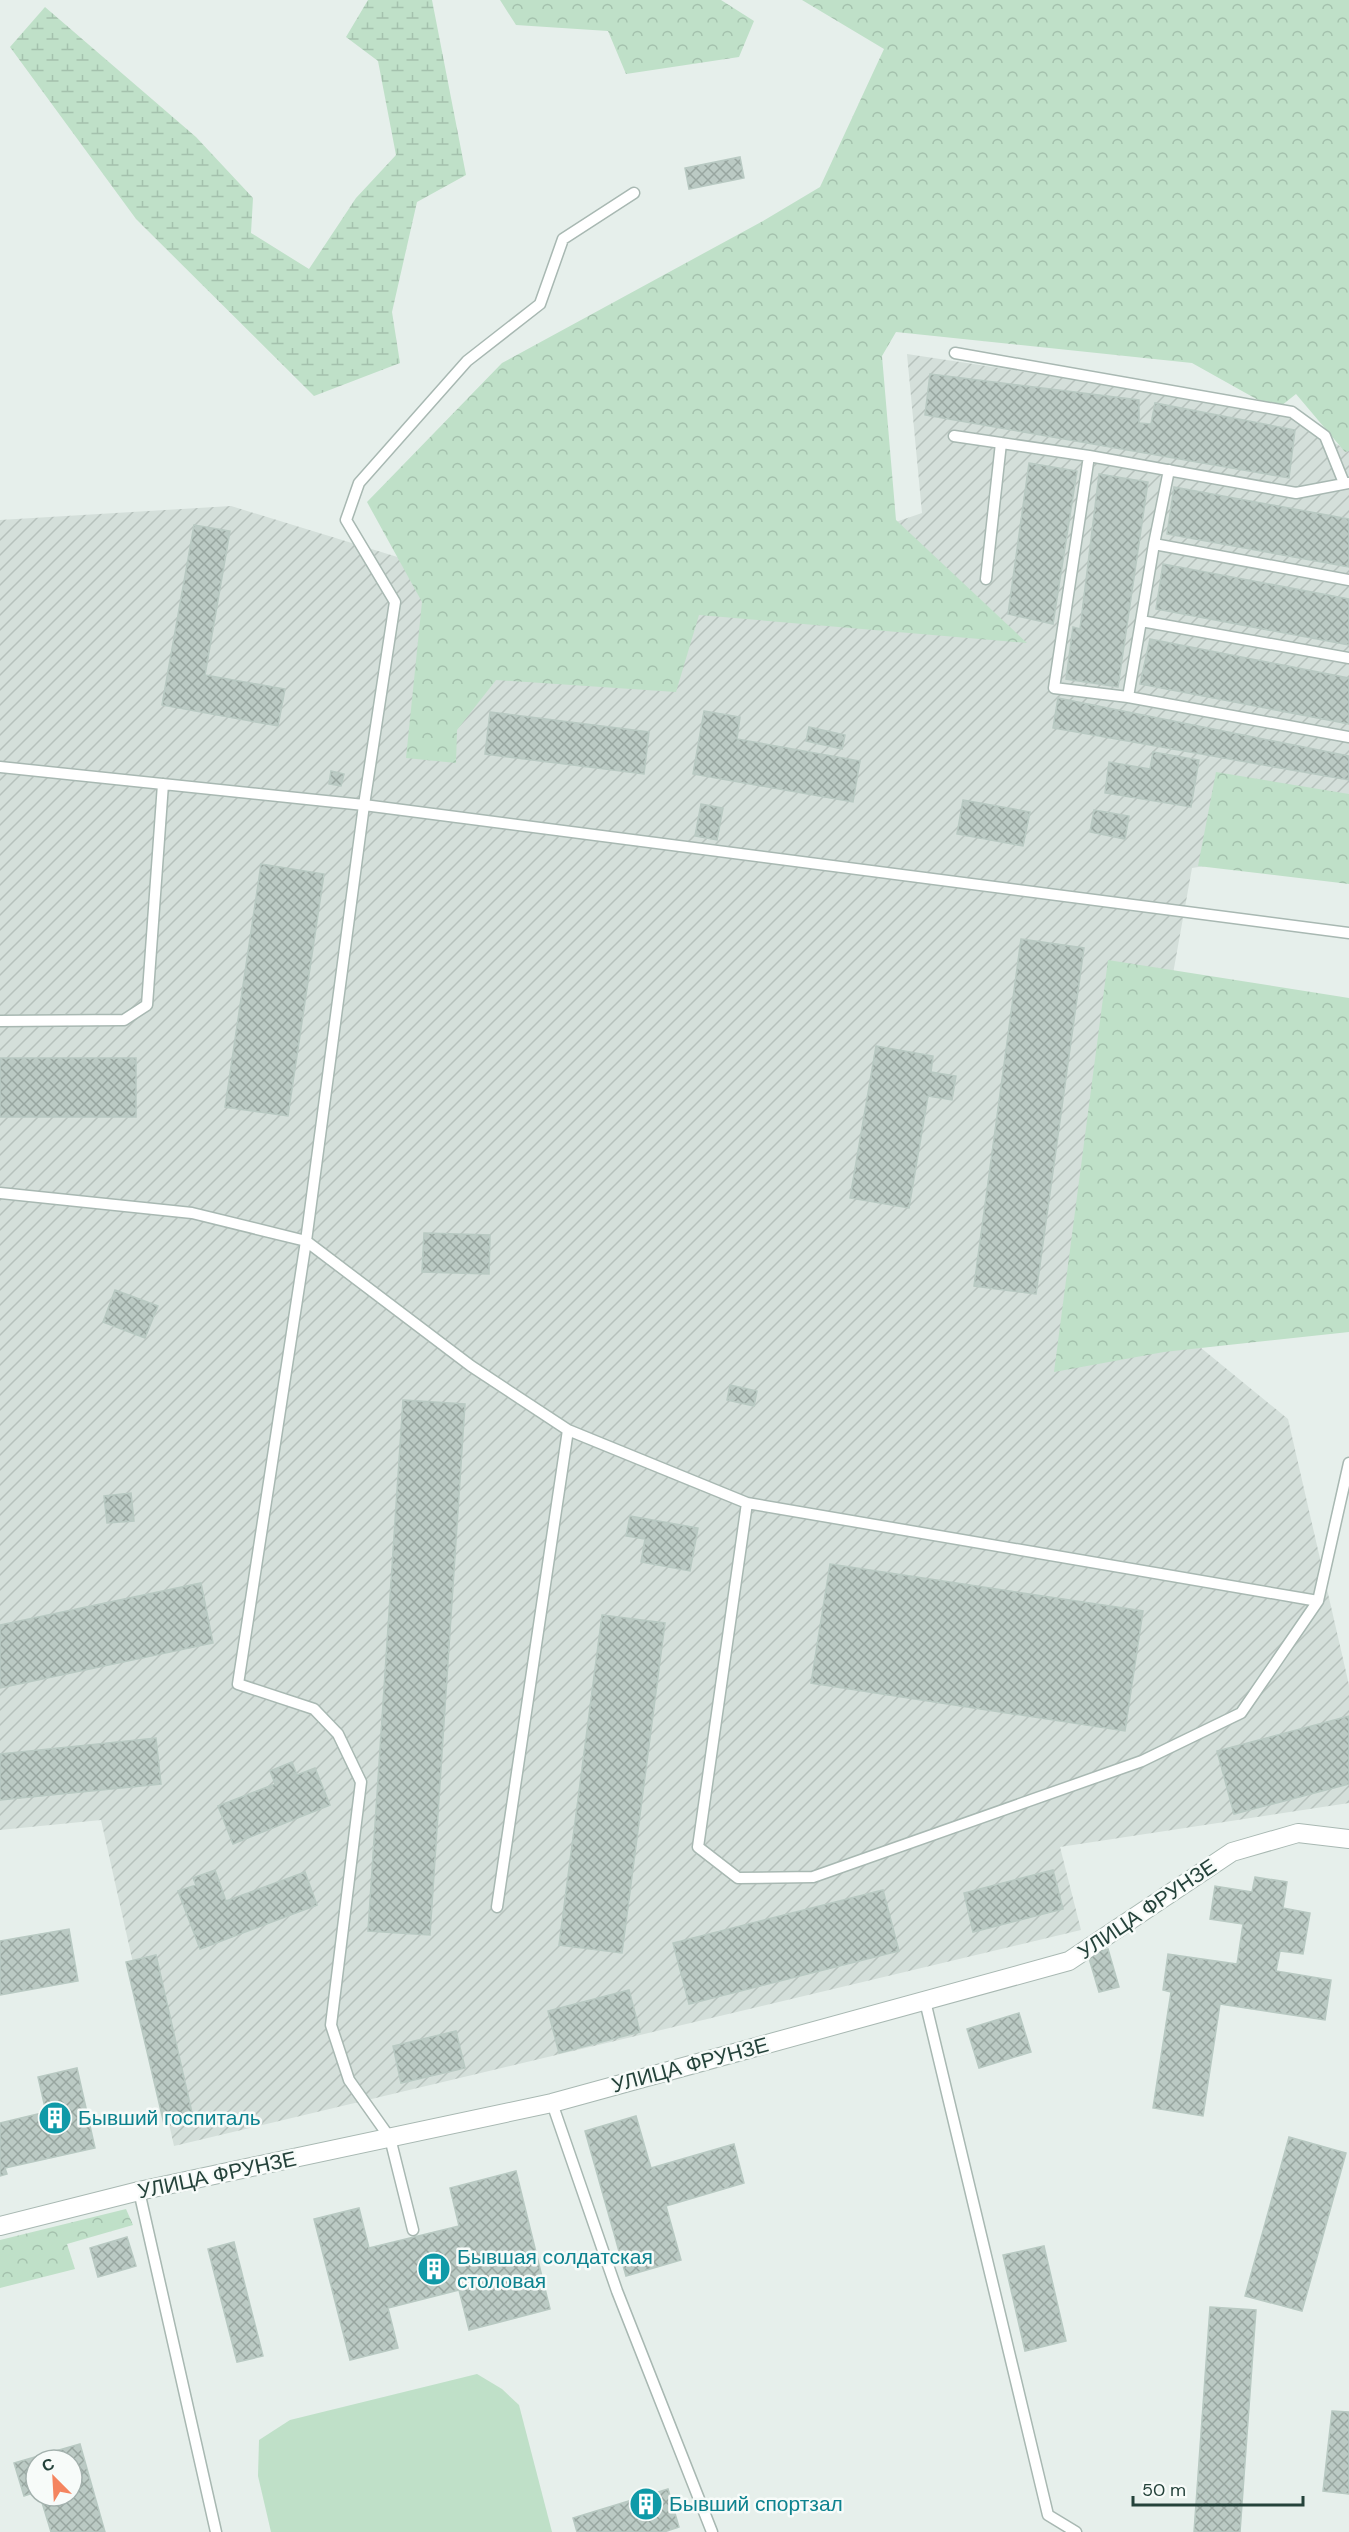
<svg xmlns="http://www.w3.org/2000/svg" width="1349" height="2532" font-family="'DM Sans',sans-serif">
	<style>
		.industrial { fill: url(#industrial-furrows) }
		.forest { fill: url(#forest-crowns) }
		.wetland { fill: url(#wetland-marsh) }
		.green { fill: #bfe0c8 }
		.building { fill: url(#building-cross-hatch); stroke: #b8c9c2; stroke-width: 1.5 }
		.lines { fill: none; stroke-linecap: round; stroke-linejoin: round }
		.service-casing { stroke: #a8b8b2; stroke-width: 13 }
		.minor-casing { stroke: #a8b8b2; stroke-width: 20 }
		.service { stroke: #fff; stroke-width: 10 }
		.minor { stroke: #fff; stroke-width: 18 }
		.labels { text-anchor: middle; stroke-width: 5; stroke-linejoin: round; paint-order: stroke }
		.street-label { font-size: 21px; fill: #24423a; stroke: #f7fbf9 }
		.culture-label { font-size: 21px; fill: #0d838f; stroke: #f7fbf9; text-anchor: start }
	</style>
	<defs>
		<pattern id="industrial-furrows" width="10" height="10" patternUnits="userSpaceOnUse" patternTransform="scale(1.5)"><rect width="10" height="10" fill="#d4dfda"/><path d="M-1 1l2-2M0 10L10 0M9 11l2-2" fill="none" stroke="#b6c1bc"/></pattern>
		<pattern id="forest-crowns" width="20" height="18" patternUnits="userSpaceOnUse" patternTransform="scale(1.5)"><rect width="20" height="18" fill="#bfe0c8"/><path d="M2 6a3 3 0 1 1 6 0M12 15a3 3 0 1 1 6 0" fill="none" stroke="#a4c1ad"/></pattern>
		<pattern id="wetland-marsh" width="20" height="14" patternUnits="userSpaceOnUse" patternTransform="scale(1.5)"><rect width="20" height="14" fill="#bfe0c8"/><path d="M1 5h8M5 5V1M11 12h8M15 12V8" fill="none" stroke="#a4c1ad"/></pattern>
		<pattern id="building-cross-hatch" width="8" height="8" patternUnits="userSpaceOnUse" patternTransform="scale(1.5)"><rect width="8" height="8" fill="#bbcac4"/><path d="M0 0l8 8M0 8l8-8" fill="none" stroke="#98a6a0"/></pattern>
	</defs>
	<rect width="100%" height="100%" fill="#e6efeb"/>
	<path class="industrial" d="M907 354 1276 410 1349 451V844L1192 868 1118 1280 1288 1419 1349 1685V1803L1060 1847 1081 1930 174 2146 101 1820 0 1830V520L231 506 606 621 922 513Z"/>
	<path class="forest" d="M500 0H721L754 21 739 57 626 74 608 31 516 25Z
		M802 0H1349V451L1345 452 1296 394 1276 410 1192 363 896 332 882 356 896 520 1027 643 699 615 676 692 496 680 457 730 456 763 406 758 422 602 367 502 502 363 763 221 820 187 884 49Z
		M1216 772 1349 794V884L1198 866Z
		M1108 960 1349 998V1332L1164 1352 1054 1372Z
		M126 2209 133 2225 67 2244 75 2269 0 2288V2240Z"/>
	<path class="wetland" d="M368 0H432L466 175 417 202 392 312 400 363 314 396 136 219 10 47 45 7 196 137 253 198 251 233 309 269 356 198 396 155 378 61 346 37Z"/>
	<path class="green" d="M477 2374 502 2389 519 2405 552 2532H271L258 2476 259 2440 290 2420Z"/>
	<path class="building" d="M740 157 744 178 689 189 685 168Z
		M930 374 1139 400V423L1151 424 1155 403 1295 430 1289 478 925 415Z
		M1029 463 1077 471 1053 624 1008 614Z
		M1099 474 1148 482 1118 687 1066 679 1073 627 1080 629Z
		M1174 487 1349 519V567L1167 534Z
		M194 525 230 531 205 675 285 689 278 726 162 705Z
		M1163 564 1349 599V645L1156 609Z
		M1150 639 1349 678V724L1140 684Z
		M1058 698 1349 756V780L1053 728Z
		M704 711 740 717 737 739 860 761 853 802 693 774Z
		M490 712 649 732 644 774 485 754Z
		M809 727 845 735 842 749 806 741Z
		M1153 752 1199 760 1191 807 1105 793 1109 762 1150 769Z
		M331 771 344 774 341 786 329 784Z
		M963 800 1030 812 1023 846 957 834Z
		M701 804 723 808 717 840 695 836Z
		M1094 810 1129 816 1125 839 1090 832Z
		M261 864 324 874 288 1116 225 1107Z
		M1021 939 1084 948 1036 1294 974 1286Z
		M876 1046 933 1056 931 1072 956 1076 952 1100 928 1096 909 1208 850 1198Z
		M0 1058H136V1117H0Z
		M424 1233 490 1235 489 1274 422 1272Z
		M115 1290 158 1306 145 1338 103 1322Z
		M730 1385 757 1391 754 1406 727 1400Z
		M403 1400 465 1404 430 1935 368 1931Z
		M131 1493 134 1521 107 1523 104 1496Z
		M630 1516 698 1528 690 1571 641 1562 645 1539 626 1536Z
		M830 1564 1143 1611 1125 1731 811 1683Z
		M201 1583 213 1643 0 1688V1625Z
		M602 1615 665 1623 622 1953 559 1945Z
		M1349 1716V1784L1234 1814 1217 1751Z
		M156 1738 161 1784 0 1800V1754Z
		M292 1762 297 1775 315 1768 330 1805 233 1844 218 1806 275 1784 270 1771Z
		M215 1870 226 1901 305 1872 317 1905 200 1949 178 1891 196 1885 193 1878Z
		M1053 1870 1063 1909 973 1932 964 1893Z
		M1255 1877 1287 1882 1283 1908 1310 1913 1303 1954 1280 1951 1276 1971 1331 1980 1325 2020 1220 2004 1203 2116 1153 2108 1171 1992 1163 1990 1168 1954 1237 1964 1243 1924 1210 1919 1215 1886 1252 1892Z
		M883 1890 899 1951 689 2004 673 1943Z
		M69 1929 78 1981 0 1995V1941Z
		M1108 1949 1119 1987 1099 1992 1088 1955Z
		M156 1955 193 2117 164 2124 126 1962Z
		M629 1990 640 2032 559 2053 548 2011Z
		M1019 2013 1031 2052 979 2068 967 2029Z
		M456 2031 465 2068 401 2083 393 2046Z
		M77 2068 95 2148 5 2168 7 2174 0 2176V2123L46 2112 38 2077Z
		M636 2116 651 2168 734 2144 744 2183 666 2206 681 2260 626 2276 585 2131Z
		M1289 2137 1346 2153 1302 2311 1245 2296Z
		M516 2171 550 2309 469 2330 459 2290 388 2308 398 2348 350 2360 314 2219 359 2208 369 2248 459 2226 450 2188Z
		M127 2237 136 2266 98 2277 90 2248Z
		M234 2242 263 2356 237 2362 208 2249Z
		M1044 2246 1066 2341 1025 2351 1003 2255Z
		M1210 2307 1256 2310 1240 2532H1194Z
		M1332 2411 1349 2412V2494L1323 2491Z
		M80 2444 105 2532H51L40 2496H72V2460H36V2492L24 2496 14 2463Z
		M668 2489 679 2527 664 2532H577L573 2518Z"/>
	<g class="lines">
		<g class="service-casing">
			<path id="service" d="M955 353 1292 412 1325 436 1344 483
				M954 436 1089 456 1054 688 1128 697
				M1089 456 1296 493 1349 483
				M1154 544 1169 470
				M986 579 1001 443
				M1141 621 1154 544 1349 580
				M1349 658 1141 621 1128 697 1349 737
				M0 767 364 805 1349 933
				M0 1021 124 1020 147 1005 163 784
				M0 1193 192 1213 306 1241 471 1366 568 1430 747 1503 1318 1601
				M747 1503 698 1847 738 1878 813 1877 1142 1761 1241 1713 1318 1601 1349 1463
				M497 1907 568 1430
				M925 2001 1048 2515 1076 2532
				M552 2103 617 2291 712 2532
				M139 2191 216 2532
				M413 2230 390 2138 349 2080 331 2025 361 1782 338 1734 314 1709 238 1684 306 1241 364 805 395 602 346 520 359 483 467 361 540 304 563 239 634 193"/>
		</g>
		<g class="minor-casing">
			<path id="minor" d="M0 2226 139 2191 552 2103 1069 1961 1232 1852 1298 1833 1349 1839"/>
		</g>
		<use href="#service" class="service"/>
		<use href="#minor" class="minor"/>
	</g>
	<defs>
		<g id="building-disc" transform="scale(1.725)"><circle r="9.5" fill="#0f9aa8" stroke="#f7fbf9"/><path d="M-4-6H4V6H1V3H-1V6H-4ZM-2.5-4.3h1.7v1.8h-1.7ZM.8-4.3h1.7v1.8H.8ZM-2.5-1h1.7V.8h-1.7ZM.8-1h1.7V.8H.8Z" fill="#fff"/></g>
	</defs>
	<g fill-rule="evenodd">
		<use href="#building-disc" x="55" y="2118"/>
		<use href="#building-disc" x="434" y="2269"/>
		<use href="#building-disc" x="646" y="2504"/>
	</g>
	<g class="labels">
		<g class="street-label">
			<text transform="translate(1147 1909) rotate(-34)" y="7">УЛИЦА ФРУНЗЕ</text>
			<text transform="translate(690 2065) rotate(-15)" y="7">УЛИЦА ФРУНЗЕ</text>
			<text transform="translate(217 2175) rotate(-12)" y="7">УЛИЦА ФРУНЗЕ</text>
		</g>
		<g class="culture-label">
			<text x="78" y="2125">Бывший госпиталь</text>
			<text x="457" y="2264">Бывшая солдатская<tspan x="457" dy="24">столовая</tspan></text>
			<text x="669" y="2511">Бывший спортзал</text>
		</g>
	</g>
	<g transform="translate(54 2478) rotate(336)"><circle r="28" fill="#f7fbf9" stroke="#a3b1ad" stroke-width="1.5"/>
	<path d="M0-4.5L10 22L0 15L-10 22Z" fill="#f4845f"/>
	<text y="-9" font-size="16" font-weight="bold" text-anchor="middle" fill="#24423a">С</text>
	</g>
	<path d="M1133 2496v9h170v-9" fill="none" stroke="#24423a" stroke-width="3"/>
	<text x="1142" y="2496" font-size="18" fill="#24423a" stroke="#f7fbf9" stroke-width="4.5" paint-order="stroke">50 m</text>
</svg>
